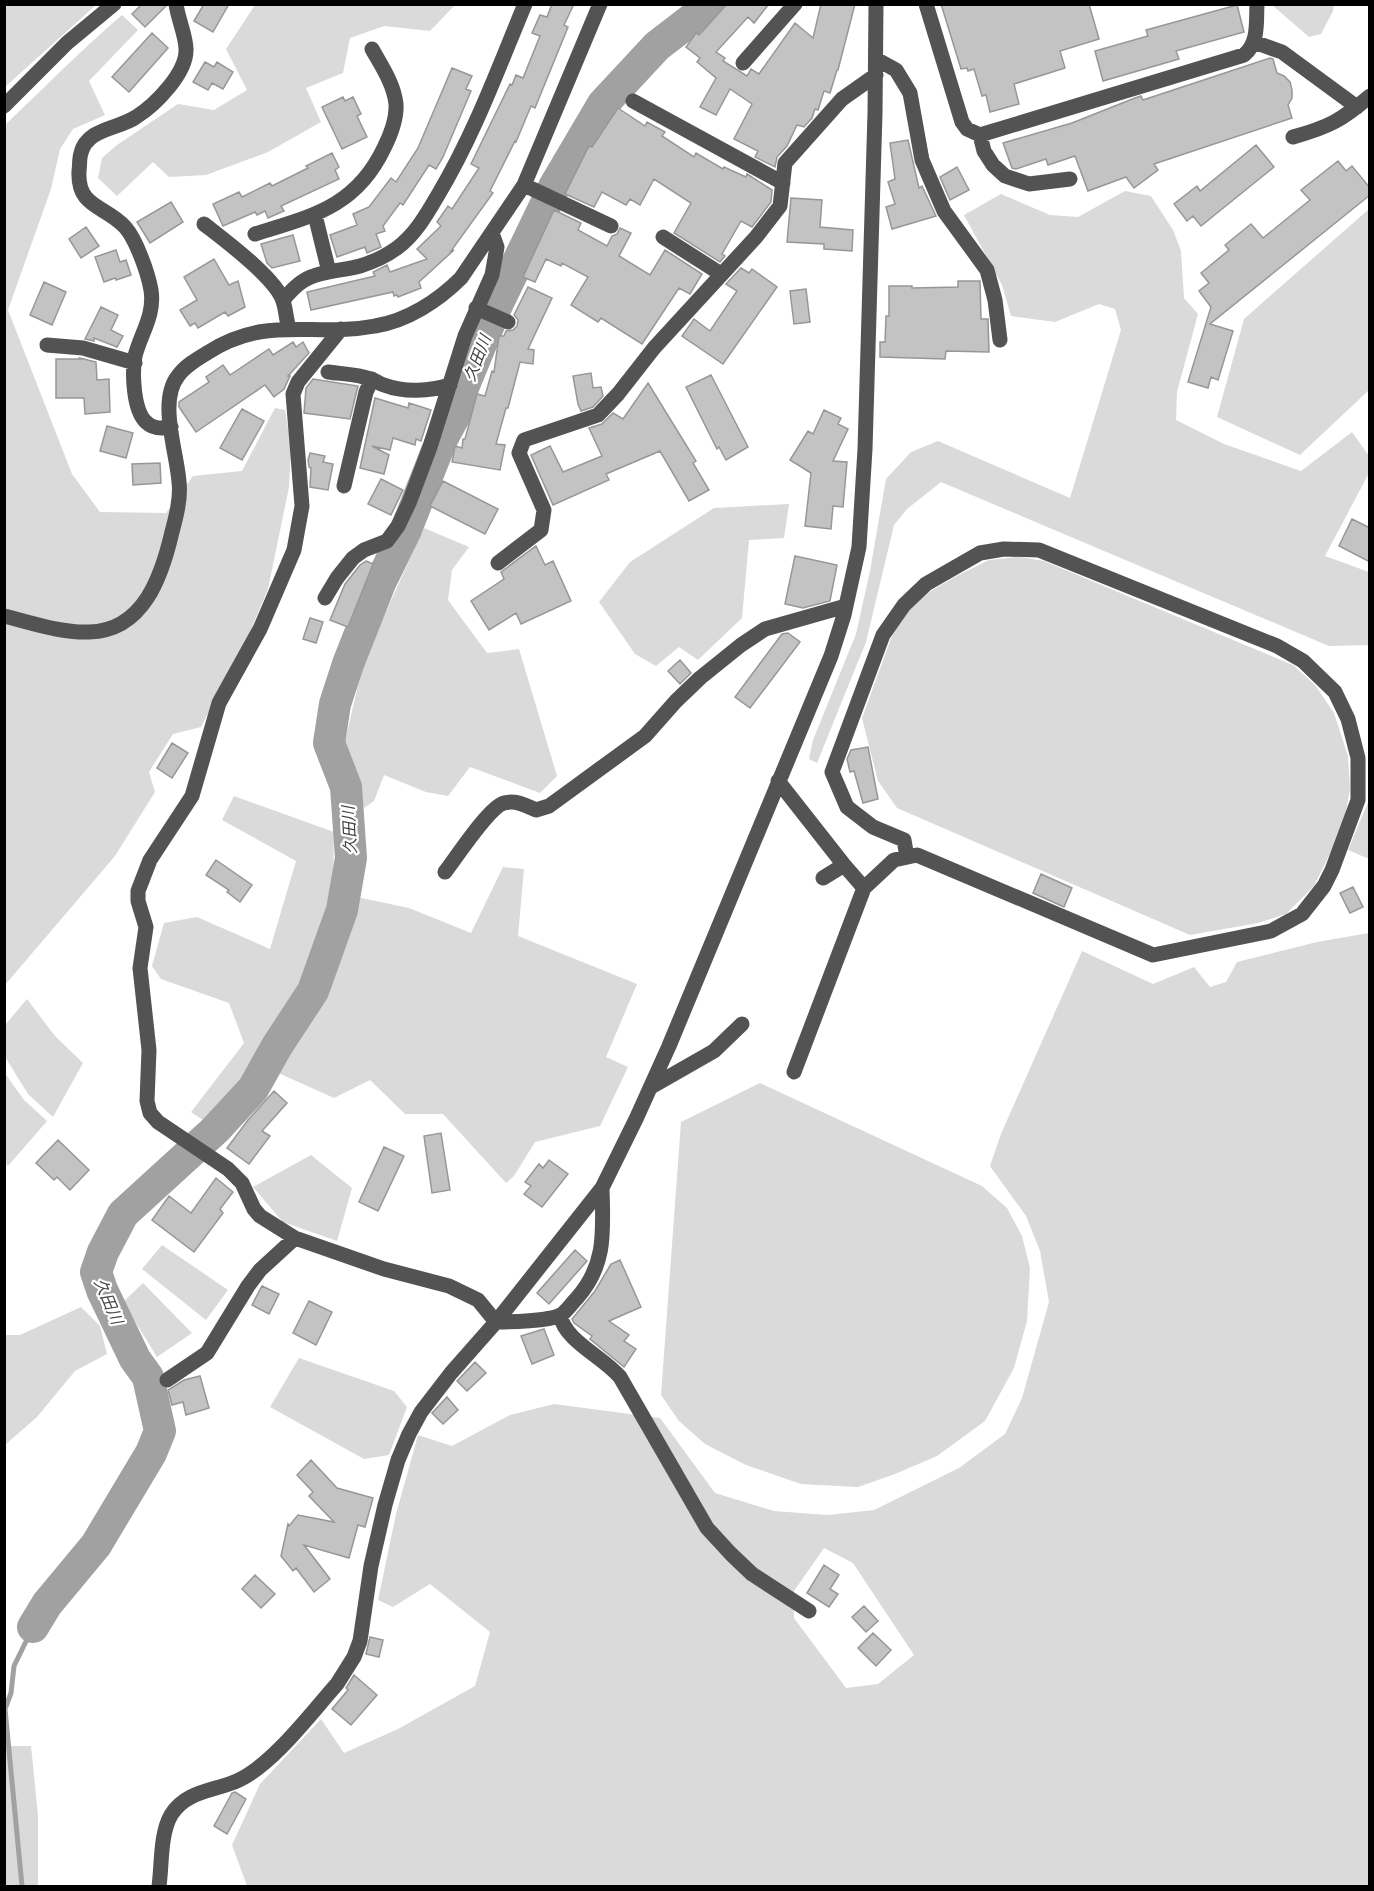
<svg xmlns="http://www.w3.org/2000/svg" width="1374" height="1891" font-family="'IBM Plex Sans','Noto Sans JP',sans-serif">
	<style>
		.green { fill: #dadada; fill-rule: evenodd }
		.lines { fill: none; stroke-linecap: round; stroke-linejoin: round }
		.stream { stroke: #a1a1a1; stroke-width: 5 }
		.river { stroke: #a1a1a1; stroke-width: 32 }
		.building { fill: #c3c3c3; stroke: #979797; stroke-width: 1.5 }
		.minor { stroke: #535353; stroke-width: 15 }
		.labels { text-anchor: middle; stroke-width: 4.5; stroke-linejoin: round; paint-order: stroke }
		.water-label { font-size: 16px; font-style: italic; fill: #424242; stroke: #fff }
	</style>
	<rect width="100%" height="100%" fill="#fff"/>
	<path class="green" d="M5 4H96V5L5 87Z
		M255 5H455L430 31 384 26 350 38 343 73 306 88 321 122 268 152 206 175 169 177 153 162 117 196 98 178 102 158 117 145 178 104 214 110 247 90 226 49Z
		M1272 5H1334L1333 11 1321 34 1309 37Z
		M122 15 138 30 89 81 105 115 73 129 60 149 51 189 8 310 72 474 100 512 166 513 193 476 242 471 275 408 285 410 291 446 289 487 268 589 244 646 201 727 173 734 149 772 155 792 115 856 5 985V125C44 88 81 50 122 15Z
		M1125 191 1151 196 1173 230 1181 251 1184 298 1198 314 1177 392 1176 420 1224 444 1301 471 1352 432 1369 456V473L1325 556 1369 572V645L1329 646 941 482 907 509 894 525 866 642 817 763 809 759 813 740 856 634 870 571 886 479 911 452 938 441 1070 498 1121 330 1115 309 1099 304 1055 322 1011 316 1002 285 964 215 1001 194 1050 215 1078 217Z
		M1369 209V390L1300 455 1217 417 1244 319Z
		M789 504 784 538 749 540 742 618 698 660 679 647 656 666 635 654 599 602 630 562 714 508Z
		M424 528 469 547 452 570 448 600 487 653 519 649 557 776 540 793 470 767 448 796 426 792 384 775 374 801 364 808 343 750 364 660Z
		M1019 557 1044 561 1293 665 1315 685 1334 713 1348 756 1350 789 1343 827 1314 886 1286 914 1258 923 1190 935 897 808 878 781 862 718 896 625 917 599 955 577 989 560Z
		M234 796 334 832 333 892 409 908 471 933 503 867 524 869 518 936 637 984 606 1057 628 1067 600 1126 535 1142 514 1176 506 1183 443 1114H405L370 1080 334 1098 254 1062 210 1125 191 1112 244 1043 229 1003 161 979 152 966 164 923 197 917 270 949 296 861 222 820Z
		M1369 800V859L1348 850Z
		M1369 933V1886H247L232 1845 260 1784 321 1719 344 1753 398 1729 475 1686 490 1632 430 1584 393 1607 378 1600 396 1514 418 1435 452 1446 510 1415 554 1404 660 1418 715 1493 774 1511 828 1515 874 1510 959 1468 1005 1434 1022 1398 1049 1302 1040 1251 1026 1216 990 1166 1001 1134 1082 951 1153 984 1194 967 1210 987 1226 982 1237 962 1317 942ZM824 1548 853 1563 914 1655 878 1684 846 1688 794 1618V1591Z
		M27 999 55 1036 83 1063 53 1117 28 1094 5 1057V1025Z
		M4 1072 24 1100 47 1121 8 1166 4 1161Z
		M760 1083 982 1186 1007 1208 1022 1236 1030 1268 1027 1321 1014 1368 985 1421 937 1456 895 1474 858 1487 801 1484 746 1465 705 1444 679 1421 661 1395 681 1122Z
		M311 1155 352 1188 337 1241 283 1222 253 1187Z
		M162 1245 228 1290 206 1320 142 1269Z
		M143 1283 192 1333 157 1357 123 1302Z
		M81 1307 100 1326 107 1354 75 1371 37 1417 5 1445V1335H20Z
		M299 1358 394 1391 407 1407 389 1455 364 1459 270 1407Z
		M5 1746H31L38 1815V1886H5Z"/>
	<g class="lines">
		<path class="stream" d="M22 1886 5 1709 11 1693 14 1666 33 1627"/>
		<path class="river" d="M33 1627 47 1604 96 1545 151 1453 160 1431 148 1377 135 1359 102 1290 96 1272 103 1252 123 1214 215 1130 253 1089 277 1046 313 991 342 910 351 858 346 787 329 743 335 704 348 664 380 583 405 532 441 441 454 417 460 395 497 305 554 187 603 104 657 46 705 9 709 4"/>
	</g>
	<path class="building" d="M142 4H166V6L145 27 132 14Z
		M204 4H229L213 32 194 21Z
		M552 4H574L564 25 568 27 535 108 531 106 516 142 515 141 490 191 493 193 451 251 454 250 419 282 421 288 398 297 397 295 394 296 393 292 311 310 307 292 375 276 373 272 387 265 390 272 427 259 417 249 441 226 437 222 448 206 452 209 479 168 471 164 510 84 512 85 516 75 523 78 540 36 532 33 540 15 547 17Z
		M727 4H769L754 23 748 17 716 52 725 58 723 61 747 76 751 69 759 74 795 23 813 38 821 4H855L838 70H837L830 93 824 91 818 110 815 109 812 118 804 127 797 125 787 146 777 157 775 167 755 157 758 151 734 139 752 104 730 89 716 115 700 107 716 78 697 62 700 58 686 47 696 33 699 35Z
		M941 4H1089L1099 39 1060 51 1065 68 1014 84 1019 104 990 112 986 95 982 96 974 69 968 71 967 68 961 69Z
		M1237 5 1244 32 1176 51 1179 59 1103 81 1095 51 1148 36 1146 30Z
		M152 33 168 48 129 92 112 77Z
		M1270 58 1273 59 1277 73 1284 76 1290 82 1292 90V98L1288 105 1292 118 1154 164 1158 170 1134 188 1126 177 1088 191 1075 156 1048 165 1046 159 1016 169 1012 168 1003 143 1072 123 1135 98 1141 96 1143 100Z
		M205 62 214 67 217 62 233 72 223 89 212 83 208 90 193 82Z
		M452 68 472 76 466 89 471 91 443 157 436 169 429 165 403 205 400 203 383 226 385 231 376 234 381 247 367 253 365 247 337 257 330 235 357 225 353 214 369 207 391 178 396 182 418 148Z
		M343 97 345 101 353 97 361 114 357 116 367 137 342 149 322 107Z
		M618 108 645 126 647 122 665 132 662 136 694 157 696 153 723 169 724 167 746 177 747 174 772 190 771 202 752 227 741 221 722 254 725 256 720 262 674 233 691 203 654 179 640 205 630 199 626 205 602 192 594 207 565 194 589 146 592 147Z
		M908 140 919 188 922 186 936 216 892 229 886 207 895 204 888 182 895 179 890 143Z
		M1256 145 1274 167 1201 226 1193 216 1187 221 1174 204 1197 186 1200 191Z
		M332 153 339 167 335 170 339 179 281 206 284 211 268 218 265 211 257 215 255 212 223 226 213 204 239 192 242 197 270 183 272 186 308 168 306 166Z
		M1338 161 1346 171 1352 166 1370 188V195L1210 324 1233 331 1218 380 1211 377 1208 388 1188 382 1211 307 1199 291 1209 283 1201 273 1229 250 1225 245 1251 224 1263 238 1310 200 1301 190Z
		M957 167 969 190 950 200 940 177Z
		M791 198 822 200 820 227 853 230 852 251 824 249V244L787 242Z
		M171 202 183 222 150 243 137 222Z
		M554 210 581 223 578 230 607 246 612 236 617 234 620 228 631 233 619 256 650 275 665 250 702 274 690 294 679 288 642 344 601 318 598 322 571 305 588 277 562 263 561 266 546 259 535 282 523 277Z
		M86 227 99 246 81 258 69 239Z
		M293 235 300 261 272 268 267 263 261 244Z
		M116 250 120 262 126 260 131 275 116 280 115 278 104 282 95 257Z
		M214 259 229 285 238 281 245 307 228 316 225 312 198 328 195 323 190 326 180 310 197 300 184 277Z
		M741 268 749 273 752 269 777 287 723 364 682 336 694 319 710 331 737 291 726 284Z
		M958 281H980L981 319H988L989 352 946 351 945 359 880 357V342H885L886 316H889V286H912V288L958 287Z
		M44 282 66 292 52 325 30 315Z
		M528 287 552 298 528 349 534 350 533 364 520 362 508 408H506L496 444 505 445 500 470 452 462 455 446 462 448 463 439H465L477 394 485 396 492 371 494 372 499 336H504L506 331 513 330 517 326 518 320 514 315Z
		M806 289 810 322 794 324 790 291Z
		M101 307 118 315 111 330 123 336 117 347 94 338V341L85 339Z
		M293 342 296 347 303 342 309 353 288 376H290L284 389 274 397 265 385 196 432 179 407V402L209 382 206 377 223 365 230 375 269 349 273 355Z
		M80 358 96 362 97 380 109 379 110 412 85 414 84 398H56V359H81Z
		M591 373 593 388 601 387 603 396 593 407 581 411 578 404 573 376Z
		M711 375 748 447 726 460 719 447 717 449 686 387Z
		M313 379 358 386 350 419 304 413 306 388Z
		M648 383 696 461 693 463 709 490 689 501 660 451 606 474 609 480 553 505 531 455 550 446 563 472 602 456 589 428 602 424 613 413 623 419Z
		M375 398 408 408 409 403 431 410 421 441 416 439 415 445 393 438 390 450 372 446 389 455 384 474 360 468Z
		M242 409 264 421 242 460 220 448Z
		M824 410 841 418 838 424 848 429 833 461 847 462 843 507 833 506 831 529 805 526 811 473 790 460 808 431 813 434Z
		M107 426 133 433 126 458 100 451Z
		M310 453 325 456 323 462 333 464 328 490 310 487 311 468 309 467 308 460Z
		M160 463 161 483 133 485 132 464Z
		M381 479 403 490 391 515 368 504Z
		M443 481 498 509 485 534 430 506Z
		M1352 519 1370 528V562L1339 546Z
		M536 546 545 565 553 561 571 601 521 624 516 613 489 630 471 601 504 579 501 572Z
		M795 556 837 565 830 601 803 608 785 604Z
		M366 561 373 564 348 627 330 620 345 584 360 565Z
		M310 618 323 622 316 643 303 639Z
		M788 633 800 642 750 708 735 697 782 634Z
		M680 660 691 673 680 684 668 671Z
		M172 743 188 753 172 778 157 768Z
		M868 747 878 799 863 803 854 771 850 772 847 759 851 750Z
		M216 860 252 885 240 902 227 892 229 890 206 875Z
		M1041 874 1072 888 1064 907 1033 893Z
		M1353 887 1363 907 1350 913 1340 893Z
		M274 1091 287 1103 262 1131 270 1136 249 1164 227 1148 248 1120Z
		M441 1133 450 1190 432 1193 424 1136Z
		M58 1140 89 1170 70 1190 57 1177 54 1180 36 1163Z
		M384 1147 404 1156 378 1211 359 1202Z
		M549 1160 568 1174 542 1207 524 1194 531 1186 525 1182 539 1164 543 1168Z
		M216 1178 233 1192 220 1209 223 1213 194 1252 152 1220 169 1196 191 1213Z
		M575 1250 587 1261 549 1304 537 1293Z
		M620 1260 641 1307 609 1321 629 1335 624 1341 636 1349 624 1367 590 1339 592 1336 574 1323 572 1319 595 1291 611 1264Z
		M262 1286 279 1294 269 1314 252 1305Z
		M309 1301 332 1312 316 1345 293 1333Z
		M544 1329 554 1355 532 1364 521 1336Z
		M475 1362 486 1373 467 1391 457 1381Z
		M200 1376 209 1408 186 1415 183 1402 172 1405 168 1390 184 1380Z
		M447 1397 458 1410 443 1424 432 1413Z
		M311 1460 337 1488 373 1498 365 1527 358 1525 349 1558 304 1545 330 1579 314 1592 296 1568 293 1571 281 1556 288 1524 289 1526 298 1515 334 1522 309 1496 313 1492 297 1475Z
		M824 1565 839 1575 830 1589 838 1594 829 1607 807 1593Z
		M255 1575 275 1594 261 1608 242 1589Z
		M864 1606 878 1621 866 1632 852 1617Z
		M873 1633 891 1650 876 1666 858 1648Z
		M370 1637 383 1640 379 1657 366 1654Z
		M354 1675 377 1695 351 1725 332 1709 348 1690 346 1688Z
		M235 1792 246 1799 227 1834 214 1826 232 1793Z"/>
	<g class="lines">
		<path class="minor" d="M926 4 962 122 967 129 980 135 1244 55C1259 43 1256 22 1257 4
			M1254 42 1282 52 1357 107
			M876 59 896 70 910 93 922 160 944 211 987 270 995 300 1000 340
			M743 63 795 4
			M633 101 783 183
			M4 106 67 43 114 4
			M980 135 984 151 993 165 1005 176 1029 184 1070 179
			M1293 137C1329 127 1342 120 1370 96
			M524 185 611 226
			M315 215 329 272
			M204 224C223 239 276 278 283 301 286 309 286 320 289 328
			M255 234C312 216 356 207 384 148 391 134 397 119 396 104 394 84 381 65 372 49
			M663 237 721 274
			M283 300C289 293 295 286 303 281 319 271 341 271 360 266 373 262 386 256 397 248 415 235 427 214 438 195 474 135 498 69 525 4
			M476 308 508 322
			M47 345 83 348 135 363
			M328 372C343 374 357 374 371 379 376 381 380 384 384 385 405 393 430 391 450 385
			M171 427C162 429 153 429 146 422 133 410 132 372 135 356 141 333 155 315 151 290 148 273 136 239 125 227 105 205 77 208 79 171 80 165 79 159 81 153 87 128 119 129 136 117 155 105 187 73 186 49 186 36 178 19 176 4
			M344 486 366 392 372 379
			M498 563 541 530 544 510 519 453 524 440 598 415 618 394 654 348 756 237 780 206 785 163 842 99 876 75
			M325 598 337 578 353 558 364 550 387 541 398 526 409 503 430 447 465 336 492 275 497 247 492 233
			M4 616C32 623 61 633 89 632 144 631 162 575 172 532 176 517 181 498 179 482 177 452 158 401 178 376 185 366 197 359 207 353 267 314 312 338 375 326 407 321 438 301 461 278L524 185 600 4
			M778 781 844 865 864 888 794 1072
			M445 872C456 858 489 807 504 803 516 800 525 805 536 810L549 806 645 736 676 701 700 678 741 645 765 629 846 606
			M823 878 844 865
			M864 888 894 860 917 855 1153 955 1271 931 1302 914 1324 886 1332 870 1358 800V758L1348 719 1335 692 1303 661 1277 646 1039 550 1004 549 980 553 926 584 904 605 883 635 832 772 847 807 873 827 904 840 907 857
			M651 1087 714 1051 742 1024
			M295 1238 260 1216 254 1209 242 1183 228 1169 158 1122 150 1113 147 1101 149 1050 140 968 146 927 138 901V891L150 860 192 796 219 703 260 629 294 550 302 506 293 394 298 382 341 329
			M560 1315C565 1341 602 1356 620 1377L707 1528 731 1554 752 1574 809 1611
			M496 1322C510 1322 549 1321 561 1315 567 1311 572 1303 577 1298 607 1264 603 1230 602 1188
			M167 1380 207 1353 248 1286 260 1270 295 1238 384 1269 449 1286 478 1300 496 1322
			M159 1886C162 1865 160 1834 171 1815 186 1790 216 1791 239 1780 274 1763 311 1713 337 1684L354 1657 360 1641 371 1566 385 1505 398 1460 409 1434 421 1412 451 1373 496 1322 602 1188 636 1119 669 1046 831 656 844 615 859 547 865 449 875 113 876 4"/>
	</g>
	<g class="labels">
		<g class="water-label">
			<text transform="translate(477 358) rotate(-69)" y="6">久田川</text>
			<text transform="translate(349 830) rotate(-93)" y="6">久田川</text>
			<text transform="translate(109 1301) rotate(67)" y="6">久田川</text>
		</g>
	</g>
	<rect width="1374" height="1891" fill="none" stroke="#000000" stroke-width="12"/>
</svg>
